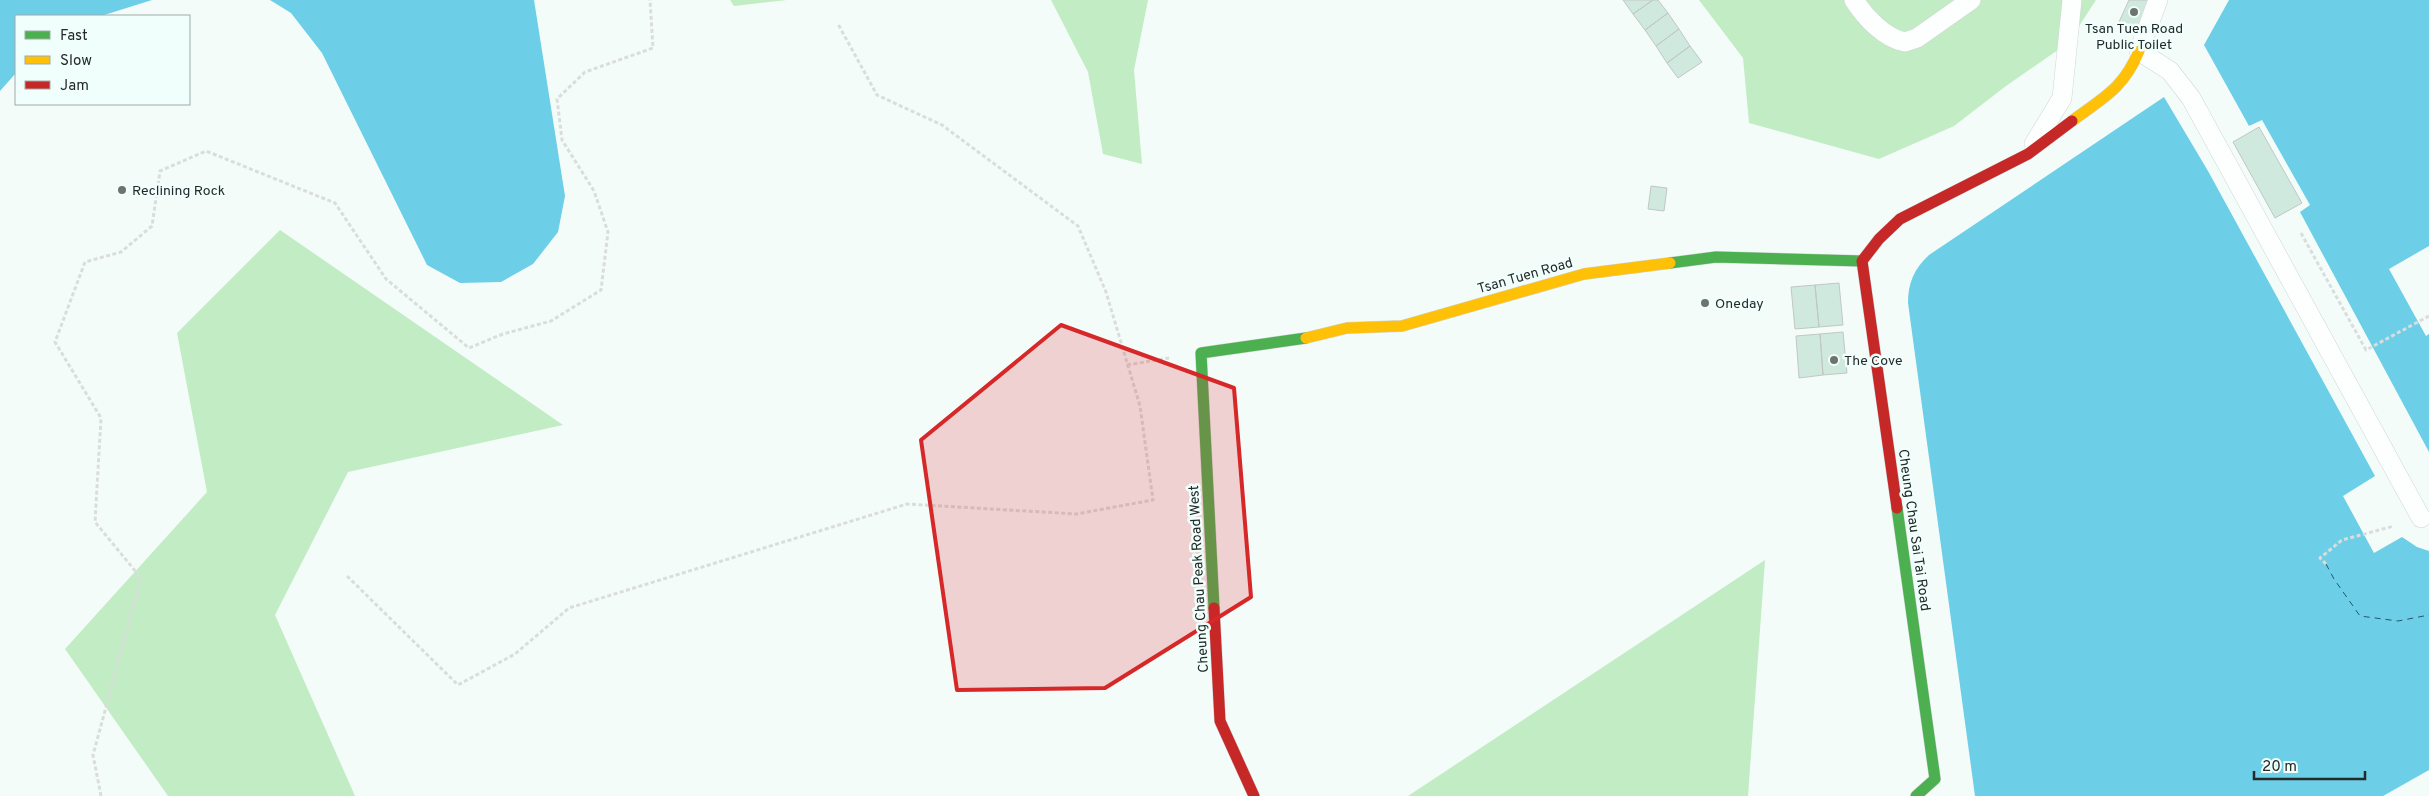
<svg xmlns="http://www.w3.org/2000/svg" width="2429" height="796" font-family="Overpass,sans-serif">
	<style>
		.forest { fill: #c1ecc4 }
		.water { fill: #6ccee7 }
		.pier { fill: #f4fcfa }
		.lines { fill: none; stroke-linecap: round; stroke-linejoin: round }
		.ferry { stroke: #245969; stroke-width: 1; stroke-dasharray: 6 5; stroke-linecap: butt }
		.building { fill: #d0e9de; stroke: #c1c7c5 }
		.lane-casing { stroke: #cfd6d5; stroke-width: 20 }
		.fast-casing { stroke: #cfd6d5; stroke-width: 12 }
		.slow-casing { stroke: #cfd6d5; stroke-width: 12 }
		.jam-casing { stroke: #cfd6d5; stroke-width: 12 }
		.path { stroke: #dadddc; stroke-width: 3; stroke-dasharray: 4 2.5; stroke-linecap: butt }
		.lane { stroke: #fdfffe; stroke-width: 19 }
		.fast { stroke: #4caf50; stroke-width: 11 }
		.slow { stroke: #ffc107; stroke-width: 11 }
		.jam { stroke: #c62828; stroke-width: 11 }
		.marked { fill: #d62828; fill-opacity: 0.2; stroke: #d62828; stroke-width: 4; stroke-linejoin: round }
		.poi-dot { fill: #6c7472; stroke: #f0fffb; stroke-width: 2 }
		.labels { text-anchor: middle; stroke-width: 5; stroke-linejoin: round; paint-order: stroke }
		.poi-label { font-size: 14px; fill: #232a29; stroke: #f0fffb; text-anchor: start }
		.street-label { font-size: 14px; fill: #232a29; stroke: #f0fffb }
	</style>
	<rect width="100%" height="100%" fill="#f4fcfa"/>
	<path class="forest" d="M730 0H787L734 6Z
		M1051 0H1148L1134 70 1142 164 1103 154 1088 72Z
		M1699 0H2096L2068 43 2006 86 1954 126 1879 159 1749 123 1743 58Z
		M280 230 563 425 348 472 275 615 355 796H168L65 649 207 492 177 333Z
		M1765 560 1748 796H1408Z"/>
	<path class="water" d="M0 0H152L101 16H16V73L0 91Z
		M270 0H534L565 196 558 232 533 264 501 282 460 283 427 265 322 53 291 13Z
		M2229 0H2429V452L2300 212 2310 205 2262 120 2249 126 2204 45Z
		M2164 97 2208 171 2375 476 2343 496 2374 553 2402 537 2417 547 2429 551V770L2383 796H1975L1908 303C1908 283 1914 269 1929 255Z"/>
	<path class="pier" d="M2429 246V334L2426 336 2389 269Z"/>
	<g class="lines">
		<path class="ferry" d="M2326 564 2334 579 2360 616 2398 621 2429 615"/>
	</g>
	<path class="building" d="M1623 0H1653L1633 14Z
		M1653 0H1658L1668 13 1645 30 1633 14Z
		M2129 0H2150L2135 32 2118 24Z
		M1668 13 1679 29 1656 46 1645 30Z
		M1679 29 1690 46 1667 63 1656 46Z
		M1690 46 1702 62 1678 78 1667 63Z
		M2259 127 2302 203 2275 218 2233 142Z
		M1651 186 1667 188 1664 211 1648 209Z
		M1839 283 1843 325 1819 327 1815 285Z
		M1815 285 1819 327 1795 329 1791 287Z
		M1843 332 1847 373 1823 375 1820 334Z
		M1820 334 1823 375 1799 378 1796 336Z"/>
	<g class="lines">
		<g class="lane-casing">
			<path id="lane" d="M1854 0C1865 17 1884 38 1905 42L1917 38 1971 0
				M2158 0 2139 51 2170 71 2191 98 2421 518
				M2034 144 2062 98 2072 0"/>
		</g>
		<g class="fast-casing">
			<path id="fast" d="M1670 263 1716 257 1862 261
				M1897 508 1935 779 1916 796
				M1214 608 1201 353 1306 338"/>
		</g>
		<g class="slow-casing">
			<path id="slow" d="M2072 121C2104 97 2123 89 2139 51
				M1306 338 1347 328 1402 326 1584 274 1670 263"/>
		</g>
		<g class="jam-casing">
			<path id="jam" d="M1862 261 1897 508
				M1862 261 1879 239 1900 219 2028 154 2072 121
				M1214 608 1220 721 1254 796"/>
		</g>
		<path class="path" d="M2301 233 2366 350 2429 316
			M1127 365 1169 358
			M2326 564 2320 558 2342 540 2394 526
			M347 576 458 685 515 654 569 608 907 504 1076 514 1153 500 1140 406 1106 292 1078 226 942 125 877 95 838 24
			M101 796 93 755 141 578 95 522 101 418 55 342 85 262 121 252 152 226 160 171 206 151 335 203 386 279 469 348 503 334 551 321 601 290 608 232 594 191 562 140 557 99 585 72 653 48 650 0"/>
		<use href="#lane" class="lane"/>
		<use href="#fast" class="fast"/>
		<use href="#slow" class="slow"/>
		<use href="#jam" class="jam"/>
	</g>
	<path class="marked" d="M1061 325 1234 388 1251 597 1105 688 957 690 921 440Z"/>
	<g class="poi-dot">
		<circle cx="2134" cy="12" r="5"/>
		<circle cx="122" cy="190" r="5"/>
		<circle cx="1705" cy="303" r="5"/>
		<circle cx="1834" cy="360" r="5"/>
	</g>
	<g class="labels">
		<g class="poi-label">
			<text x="2134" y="33" text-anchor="middle">Tsan Tuen Road<tspan x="2134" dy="16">Public Toilet</tspan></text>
			<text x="132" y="195">Reclining Rock</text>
			<text x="1715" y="308">Oneday</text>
			<text x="1844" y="365">The Cove</text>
		</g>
		<g class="street-label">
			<text transform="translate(1525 275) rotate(-16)" y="5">Tsan Tuen Road</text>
			<text transform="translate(1915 530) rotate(82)" y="5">Cheung Chau Sai Tai Road</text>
			<text transform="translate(1198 579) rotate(-93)" y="5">Cheung Chau Peak Road West</text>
		</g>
	</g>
	<rect x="15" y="15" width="175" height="90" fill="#f0fffb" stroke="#9eaaa7"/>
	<rect x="25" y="31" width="25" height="8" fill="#4caf50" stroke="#9eaaa7"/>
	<text x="60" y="40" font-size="15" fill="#232a29">Fast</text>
	<rect x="25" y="56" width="25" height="8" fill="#ffc107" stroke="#9eaaa7"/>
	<text x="60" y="65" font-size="15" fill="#232a29">Slow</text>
	<rect x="25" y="81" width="25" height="8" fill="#c62828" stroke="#9eaaa7"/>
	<text x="60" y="90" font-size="15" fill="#232a29">Jam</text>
	<path d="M2254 771v8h111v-8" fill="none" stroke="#232a29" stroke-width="2.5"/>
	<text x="2262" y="771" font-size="15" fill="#232a29" stroke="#f0fffb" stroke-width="4" paint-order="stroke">20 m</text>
</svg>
